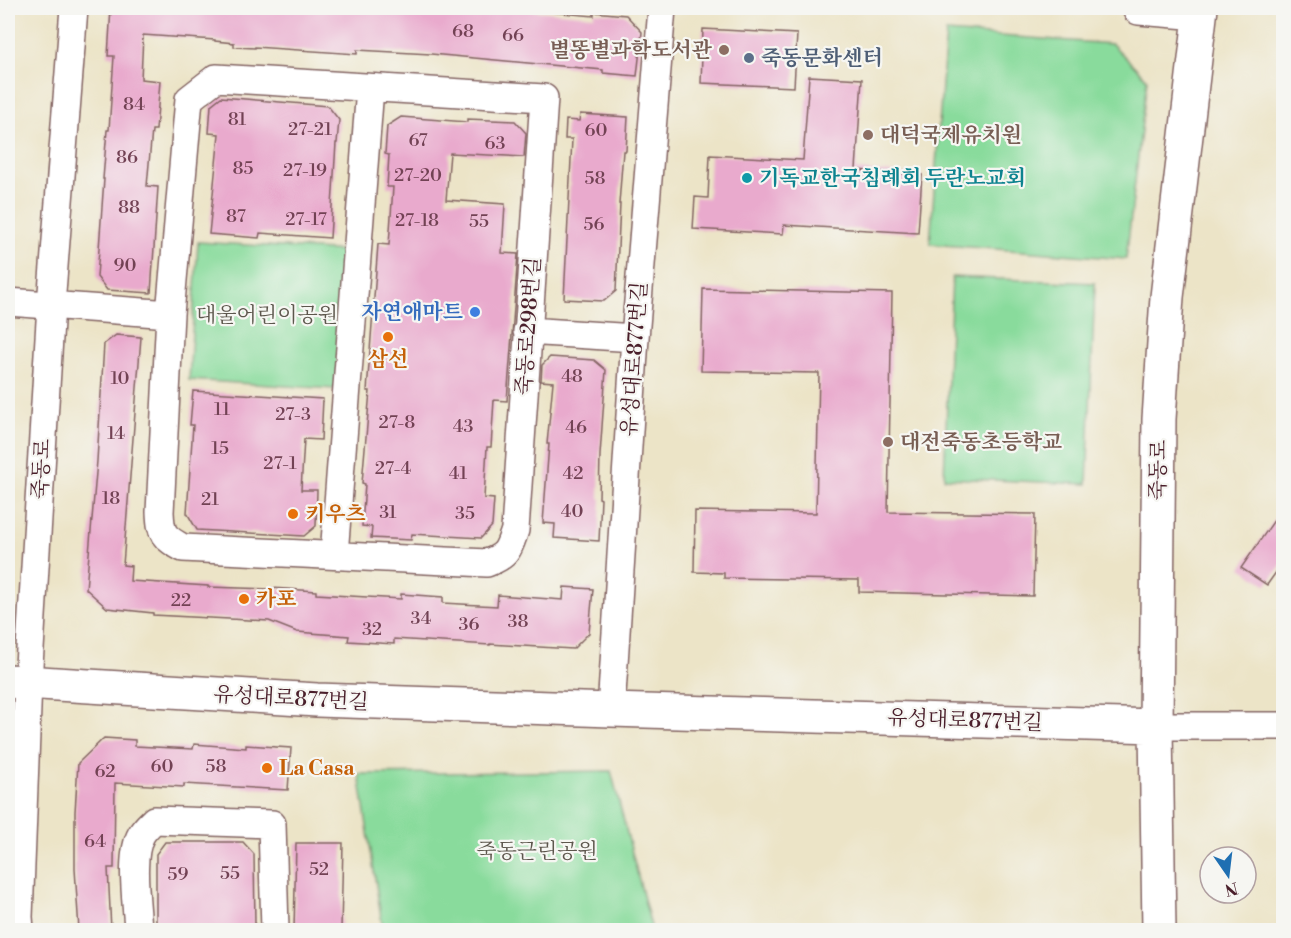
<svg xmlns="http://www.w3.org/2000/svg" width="1291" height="938" font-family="'Libre Bodoni','Noto Serif KR',serif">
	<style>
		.green { fill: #89db9c; stroke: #6a7d64; stroke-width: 1.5 }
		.building { fill: #e9aacd }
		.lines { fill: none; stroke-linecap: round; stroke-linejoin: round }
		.minor-casing { stroke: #836462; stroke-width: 30 }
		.tertiary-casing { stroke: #836462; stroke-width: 36 }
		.minor { stroke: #fff; stroke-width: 27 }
		.tertiary { stroke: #fff; stroke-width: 33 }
		.education-dot { fill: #8d6e63; stroke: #f6f6f2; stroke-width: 2 }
		.service-dot { fill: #5c6f8a; stroke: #f6f6f2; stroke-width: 2 }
		.culture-dot { fill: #0f9aa8; stroke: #f6f6f2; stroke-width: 2 }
		.shop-dot { fill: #3f7fe0; stroke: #f6f6f2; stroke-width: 2 }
		.food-dot { fill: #e8710a; stroke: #f6f6f2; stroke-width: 2 }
		.labels { text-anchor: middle; stroke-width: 4.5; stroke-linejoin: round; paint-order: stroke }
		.number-label { font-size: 18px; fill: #724254 }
		.education-label { font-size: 21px; font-weight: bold; fill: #785e54; stroke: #f6f6f2; text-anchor: start }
		.service-label { font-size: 21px; font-weight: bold; fill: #4e5e75; stroke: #f6f6f2; text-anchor: start }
		.culture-label { font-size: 21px; font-weight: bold; fill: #0d838f; stroke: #f6f6f2; text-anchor: start }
		.shop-label { font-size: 21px; font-weight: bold; fill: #366cbe; stroke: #f6f6f2; text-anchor: end }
		.park-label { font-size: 21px; fill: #5d574d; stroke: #f6f6f2 }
		.street-label { font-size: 21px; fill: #4a1f2b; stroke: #f6f6f2 }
		.food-label { font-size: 21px; font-weight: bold; fill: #c56008; stroke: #f6f6f2; text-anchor: start }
	</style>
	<rect width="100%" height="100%" fill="#f6f6f2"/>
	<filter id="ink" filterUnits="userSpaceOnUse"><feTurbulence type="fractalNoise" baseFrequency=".0167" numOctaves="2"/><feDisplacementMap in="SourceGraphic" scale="12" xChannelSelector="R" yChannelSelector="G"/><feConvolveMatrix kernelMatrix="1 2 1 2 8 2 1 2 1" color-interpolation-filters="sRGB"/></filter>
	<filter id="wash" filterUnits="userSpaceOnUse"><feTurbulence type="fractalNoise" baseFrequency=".008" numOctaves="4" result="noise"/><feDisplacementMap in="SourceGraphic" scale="24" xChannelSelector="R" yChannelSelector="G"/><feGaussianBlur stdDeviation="1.35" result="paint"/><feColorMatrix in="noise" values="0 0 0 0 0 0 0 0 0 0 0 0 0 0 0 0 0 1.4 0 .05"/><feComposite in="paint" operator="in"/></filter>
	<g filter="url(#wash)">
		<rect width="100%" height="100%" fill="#ece4c7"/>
		<path class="green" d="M946 32 1112 44 1147 79 1126 259 930 244Z
			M198 242 346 251 336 389 189 380Z
			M952 277 1095 283 1087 484 944 478Z
			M611 771 652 930H383L359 774Z"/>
		<g id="blocks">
			<path class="building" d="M111 8H504L594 16V12L626 15 642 32 637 76 603 73V70L431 54 357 50V54L255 47V48L234 47V43L215 41V40L143 35 141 79 160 81 156 130H152L147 186 158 187 151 293 107 290 97 277 104 179H103L107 130H109L114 56H108Z
				M703 29 797 34 794 87 701 83Z
				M809 76 862 79 856 170 922 175 918 233 784 225 783 234 693 229 695 197 708 198 710 155 803 160Z
				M221 97 328 106 339 120 337 143H336L330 238 260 233 259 238 209 234 219 134 209 133 211 105Z
				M580 114 628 117 626 151H623L619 204H620L616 291 604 301 564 299 572 139H565L566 120 579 121Z
				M401 117 467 122V119L515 121 526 133 524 157 450 153 446 200 505 204 502 253 518 254 507 401 494 400 491 447H487L484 498 494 499 492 526 481 538 412 534 411 540 371 538 372 527 362 526 365 484 362 483 370 391H367L378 244 389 245 393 187H387L389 155 385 154 387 126Z
				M703 289 892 293 888 512 1035 514 1033 596 859 592V580L724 578V573L694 572 695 511 816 513 819 373 701 371Z
				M116 335 141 337 123 565 131 566 130 581 208 586V587L272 589V588L316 591V594L401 599V594L443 597V603L497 606 498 595 563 600 564 587 593 589 589 633 573 649 490 644V645L394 639V644L348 641 349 636 297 632 269 621 153 615V613L107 608 86 589 97 461 104 344Z
				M550 357 594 360 606 370 600 455 599 498 601 499 599 541 554 538 555 524 543 523 549 444H547L553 382 541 381 542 365Z
				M193 391 323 399 321 440 304 439 301 490H317L316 526 304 536 197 530 187 513 193 425H190Z
				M1284 506V561L1267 585 1241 568Z
				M104 738 135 740V746L193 749 194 744 246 748V745L291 748 288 790 184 784V787L115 783 114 868H108L111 930H79L75 869V812L78 763Z
				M165 842H243L254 854 255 926H243V930H156V854Z
				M296 843H343L341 930H294Z"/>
		</g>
	</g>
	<g filter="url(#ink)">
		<use href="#blocks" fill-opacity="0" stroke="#836462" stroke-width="1.5"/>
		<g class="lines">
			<g class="minor-casing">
				<path id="minor" d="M216 78 544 98 515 530C508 550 508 555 487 563L183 548C163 537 161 534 160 512L170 314 189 99Z
					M8 302 170 314
					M527 331 635 338
					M334 555 370 88
					M611 710 635 338 662 8
					M1156 726H1284
					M20 930 19 917 28 682 51 305 74 8
					M138 930C137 905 129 856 141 835 144 829 150 824 154 820L272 824 275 930"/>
			</g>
			<g class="tertiary-casing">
				<path id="tertiary" d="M1139 8 1200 13
					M8 681 317 700 611 710 1156 726
					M1159 930 1156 726 1159 419 1167 297 1201 8"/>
			</g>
			<use href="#minor" class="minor"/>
			<use href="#tertiary" class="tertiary"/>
		</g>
	</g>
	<g class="education-dot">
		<circle cx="724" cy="50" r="6"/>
		<circle cx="868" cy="135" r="6"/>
		<circle cx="888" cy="442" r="6"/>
	</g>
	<circle class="service-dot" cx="749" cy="58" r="6"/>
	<circle class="culture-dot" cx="747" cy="178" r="6"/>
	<circle class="shop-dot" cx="475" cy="312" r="6"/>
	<g class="food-dot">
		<circle cx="388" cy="337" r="6"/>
		<circle cx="293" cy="514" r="6"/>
		<circle cx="244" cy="599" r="6"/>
		<circle cx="267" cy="768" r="6"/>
	</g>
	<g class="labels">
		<g class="number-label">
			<text x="463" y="37">68</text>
			<text x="513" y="41">66</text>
			<text x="134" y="110">84</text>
			<text x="237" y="125">81</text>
			<text x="310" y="135">27-21</text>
			<text x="596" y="136">60</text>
			<text x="418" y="146">67</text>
			<text x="495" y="149">63</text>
			<text x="127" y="163">86</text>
			<text x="243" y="174">85</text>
			<text x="305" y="176">27-19</text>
			<text x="418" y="181">27-20</text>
			<text x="595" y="184">58</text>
			<text x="129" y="213">88</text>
			<text x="236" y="222">87</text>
			<text x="306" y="225">27-17</text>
			<text x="417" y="226">27-18</text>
			<text x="479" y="227">55</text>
			<text x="594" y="230">56</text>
			<text x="125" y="271">90</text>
			<text x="572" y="382">48</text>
			<text x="120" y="384">10</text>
			<text x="222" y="415">11</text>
			<text x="293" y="420">27-3</text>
			<text x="397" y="428">27-8</text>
			<text x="463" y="432">43</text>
			<text x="576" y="433">46</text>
			<text x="116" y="439">14</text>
			<text x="220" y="454">15</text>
			<text x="280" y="469">27-1</text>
			<text x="393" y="474">27-4</text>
			<text x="458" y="479">41</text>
			<text x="573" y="479">42</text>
			<text x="111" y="504">18</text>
			<text x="210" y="505">21</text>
			<text x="572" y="517">40</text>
			<text x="388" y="518">31</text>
			<text x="465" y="519">35</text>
			<text x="181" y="606">22</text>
			<text x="421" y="624">34</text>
			<text x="518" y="627">38</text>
			<text x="469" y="630">36</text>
			<text x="372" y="635">32</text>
			<text x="162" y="772">60</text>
			<text x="216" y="772">58</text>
			<text x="105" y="777">62</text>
			<text x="95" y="847">64</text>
			<text x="319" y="875">52</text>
			<text x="230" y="879">55</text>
			<text x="178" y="880">59</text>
		</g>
		<g class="education-label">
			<text x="712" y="57" text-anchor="end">별똥별과학도서관</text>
			<text x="880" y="142">대덕국제유치원</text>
			<text x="900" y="449">대전죽동초등학교</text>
		</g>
		<g class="service-label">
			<text x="761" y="65">죽동문화센터</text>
		</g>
		<g class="culture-label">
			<text x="759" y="185">기독교한국침례회 두란노교회</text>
		</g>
		<g class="shop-label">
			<text x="463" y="319">자연애마트</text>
		</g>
		<g class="park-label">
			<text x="267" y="322">대울어린이공원</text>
			<text x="537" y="858">죽동근린공원</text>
		</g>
		<g class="street-label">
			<text transform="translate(528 326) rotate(-86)" y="7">죽동로298번길</text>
			<text transform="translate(634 359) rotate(-86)" y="7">유성대로877번길</text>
			<text transform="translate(41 469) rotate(-87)" y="7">죽동로</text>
			<text transform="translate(1158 470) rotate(-89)" y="7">죽동로</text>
			<text transform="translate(291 698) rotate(3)" y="7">유성대로877번길</text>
			<text transform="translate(965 720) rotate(2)" y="7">유성대로877번길</text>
		</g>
		<g class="food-label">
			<text x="388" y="366" text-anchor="middle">삼선</text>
			<text x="305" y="521">키우츠</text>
			<text x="256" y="606">카포</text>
			<text x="279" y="775">La Casa</text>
		</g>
	</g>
	<rect width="1291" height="938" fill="none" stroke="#f6f6f2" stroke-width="30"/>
	<g transform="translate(1228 875) rotate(166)"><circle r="28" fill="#f6f6f2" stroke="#b1a0a2" stroke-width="1.5"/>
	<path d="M0-4.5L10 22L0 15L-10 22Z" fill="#1f6fb2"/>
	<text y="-9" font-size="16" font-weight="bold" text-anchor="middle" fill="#4a1f2b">N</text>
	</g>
</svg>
